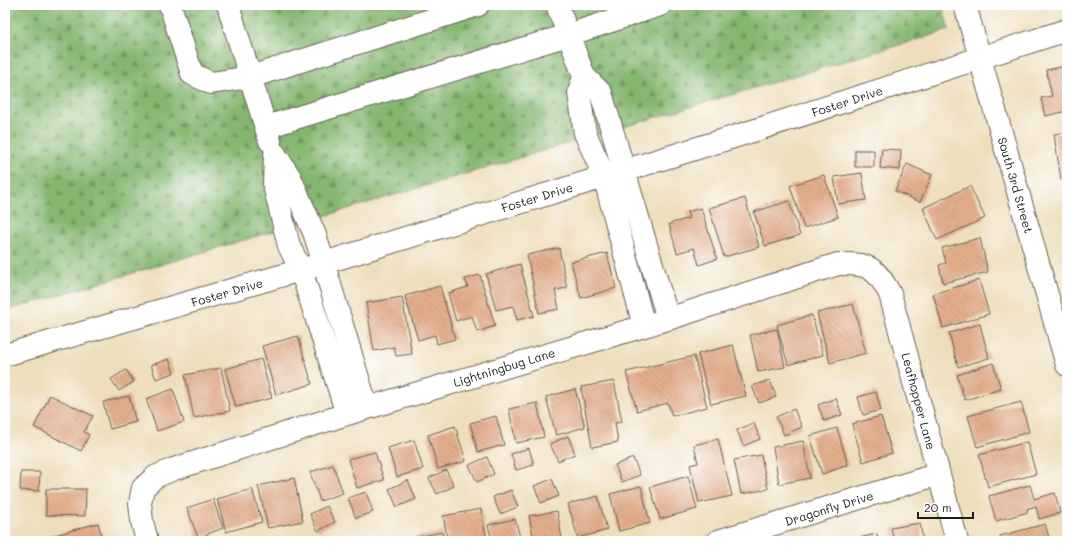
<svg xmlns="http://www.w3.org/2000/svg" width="1072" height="546" viewBox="0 0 1072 546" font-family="Mali,sans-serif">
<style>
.forest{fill:url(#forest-firs);stroke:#516a46}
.building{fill:url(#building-back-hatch)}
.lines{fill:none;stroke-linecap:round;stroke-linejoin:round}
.minor-casing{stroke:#666054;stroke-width:24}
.minor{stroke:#fff;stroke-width:22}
.labels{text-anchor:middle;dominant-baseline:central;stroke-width:3;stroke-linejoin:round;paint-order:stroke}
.street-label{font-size:12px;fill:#1c1c1c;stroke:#fff}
</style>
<defs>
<pattern id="forest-firs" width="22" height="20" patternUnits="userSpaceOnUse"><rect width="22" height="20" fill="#86b771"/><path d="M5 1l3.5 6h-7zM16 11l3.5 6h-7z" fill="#6d945c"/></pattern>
<pattern id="building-back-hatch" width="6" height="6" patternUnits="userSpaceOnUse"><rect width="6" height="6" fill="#e3ae8c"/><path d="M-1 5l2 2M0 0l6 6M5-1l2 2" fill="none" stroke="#c29578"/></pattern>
</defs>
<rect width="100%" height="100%" fill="#fff"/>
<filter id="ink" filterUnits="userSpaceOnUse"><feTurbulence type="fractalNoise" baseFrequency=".025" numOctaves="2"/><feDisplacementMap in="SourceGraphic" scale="8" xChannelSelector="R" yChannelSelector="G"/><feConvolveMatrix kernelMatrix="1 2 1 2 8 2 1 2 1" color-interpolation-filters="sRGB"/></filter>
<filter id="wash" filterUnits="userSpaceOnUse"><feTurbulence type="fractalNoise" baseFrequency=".012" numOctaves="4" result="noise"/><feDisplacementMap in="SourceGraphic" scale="16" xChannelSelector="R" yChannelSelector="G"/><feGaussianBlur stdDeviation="0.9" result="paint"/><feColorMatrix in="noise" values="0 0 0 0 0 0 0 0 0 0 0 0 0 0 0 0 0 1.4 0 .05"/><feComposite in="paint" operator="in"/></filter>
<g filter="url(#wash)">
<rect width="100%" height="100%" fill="#eedebc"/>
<path class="forest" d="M5,5h937l7,25 -944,281z"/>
<g id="blocks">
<path class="building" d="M1067,66v45l-22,5 -4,-18 11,-2 -6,-26z
M1067,132v47l-6,1 -7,-46z
M882,149l19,1 -1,20 -20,-2z
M855,150h19v17h-19z
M907,164l25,11 -12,27 -25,-11z
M862,173l4,27 -28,4 -4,-27z
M824,175l14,42 -34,11 -14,-42z
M970,186l15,32 -48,22 -14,-32z
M745,198l14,49 -35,10 -15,-49z
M789,201l11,34 -35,11 -11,-34z
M701,208l16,51 -18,6 -5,-17 -17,5 -8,-29 20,-6 -2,-6z
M980,238l8,34 -45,11 -4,-18 7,-2 -4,-15z
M559,248l8,40 -12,2 4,19 -20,4 -12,-58z
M607,253l9,35 -35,10 -10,-36z
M520,264l14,52 -17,4 -4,-14 -17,4 -10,-36z
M480,275l15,51 -18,6 -5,-16 -16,5 -8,-28 20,-6 -3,-8z
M979,280l10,34 -46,14 -10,-34z
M440,286l15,53 -18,5 -2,-9 -17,5 -13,-44z
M402,297l10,57 -16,2 -2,-9 -20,4 -8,-48z
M853,304l13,49 -36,10 -13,-50z
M812,315l11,40 -35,10 -11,-40z
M980,324l9,34 -31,9 -9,-34z
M777,329l8,38 -27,5 -8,-37z
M298,336l14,48 -36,11 -14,-49z
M733,345l13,51 -35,8 -13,-50z
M694,356l13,51 -35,9 -4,-13 -31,8 -11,-39z
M169,359l5,14 -18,6 -5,-14z
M261,359l11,39 -36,9 -11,-38z
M993,363l8,26 -36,11 -8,-25z
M221,368l9,43 -36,7 -9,-43z
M126,370l8,12 -15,9 -8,-12z
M770,380l6,17 -17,6 -7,-17z
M614,381l8,41 -7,1 3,19 -26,5 -11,-60z
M173,389l11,33 -27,9 -11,-32z
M575,389l10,38 -29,8 -10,-38z
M876,392l5,18 -18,5 -5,-18z
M50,395l43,21 -9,16 5,3 -8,16 -47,-24z
M129,396l7,26 -26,7 -7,-27z
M836,398l6,17 -18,6 -6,-16z
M1021,402l8,30 -52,15 -9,-31z
M537,403l7,34 -28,6 -7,-34z
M794,409l8,18 -18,8 -8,-18z
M496,416l8,29 -26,7 -8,-29z
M881,416l11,37 -29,9 -11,-38z
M754,423l6,16 -17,7 -6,-16z
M455,426l11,35 -28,8 -10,-34z
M837,428l11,37 -26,9 -12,-38z
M568,436l7,18 -17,7 -8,-17z
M718,439l14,57 -33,7 -9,-38 8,-2 -4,-18z
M414,440l9,29 -26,8 -9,-29z
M803,441l7,37 -31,6 -6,-37z
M1027,442l9,32 -48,13 -9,-32z
M529,448l5,17 -18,5 -5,-16z
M375,452l9,28 -27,8 -9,-29z
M761,455l7,34 -27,5 -7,-34z
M487,457l7,17 -17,8 -8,-17z
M633,458l7,17 -18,7 -7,-17z
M333,465l10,28 -23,8 -10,-29z
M446,470l8,16 -17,8 -8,-16z
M21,472h19l-1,19 -19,-1z
M688,476l9,33 -37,10 -10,-32z
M294,478l9,43 -35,7 -10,-42z
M552,479l7,17 -18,7 -7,-17z
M408,480l8,19 -19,8 -8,-18z
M1030,485l4,14 21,-6 5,20 -21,6 -3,-13 -9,3 1,3 -32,9 -7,-25z
M641,486l9,37 -31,8 -9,-37z
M46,489h40l-1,27 -39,-1z
M252,489l10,33 -36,10 -9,-33z
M511,490l7,17 -18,7 -7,-17z
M366,492l7,20 -17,6 -8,-20z
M598,496l9,34 -29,8 -10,-34z
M213,499l10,29 -25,10 -11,-30z
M327,506l8,16 -17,9 -8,-17z
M481,509l6,32h-39l-5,-25z
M557,511l5,27 -13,3h-15l-5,-25z
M515,519l6,22h-29l-4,-16z
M98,523l5,18h-54l-1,-4z
M920,523l3,18h-29l-3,-13z
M1045,524l5,17h-49l-1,-5z
M442,532l2,9h-37v-2z
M877,534l1,7h-29v-1z"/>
</g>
</g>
<g filter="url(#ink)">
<use href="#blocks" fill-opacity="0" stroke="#666054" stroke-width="1"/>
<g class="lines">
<g class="minor-casing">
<path id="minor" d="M170,5l22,69 19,9 39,-6 228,-72
M228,5l42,136
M557,5l27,71 17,17 67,226
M965,5l102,360
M584,76l-5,17 6,40 19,43 40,150
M266,127l302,-92 92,-30
M5,355l296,-85 439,-135 327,-105
M347,414l-46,-144 -12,-24 -15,-61 1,-31 15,23 25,58 52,173
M147,541l-5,-20 -2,-18 3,-15 12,-11 19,-8 173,-55 321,-95 170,-55c30,-1 38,3 52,30l67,247
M718,541l221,-67"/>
</g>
<use href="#minor" class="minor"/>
</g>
</g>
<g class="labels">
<g class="street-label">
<text transform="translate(847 101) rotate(-18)">Foster Drive</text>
<text transform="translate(1016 185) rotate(74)">South 3rd Street</text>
<text transform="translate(537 197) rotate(-17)">Foster Drive</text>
<text transform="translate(227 292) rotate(-16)">Foster Drive</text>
<text transform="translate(504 367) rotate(-17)">Lightningbug Lane</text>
<text transform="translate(919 401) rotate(75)">Leafhopper Lane</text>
<text transform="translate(829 508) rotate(-17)">Dragonfly Drive</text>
</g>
</g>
<rect width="1072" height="546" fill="none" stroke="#fff" stroke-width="20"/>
<path d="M918 512v6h55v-6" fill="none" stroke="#1c1c1c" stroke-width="2"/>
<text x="924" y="512" font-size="12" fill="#1c1c1c" stroke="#ffffff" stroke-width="3" paint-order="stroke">20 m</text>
</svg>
